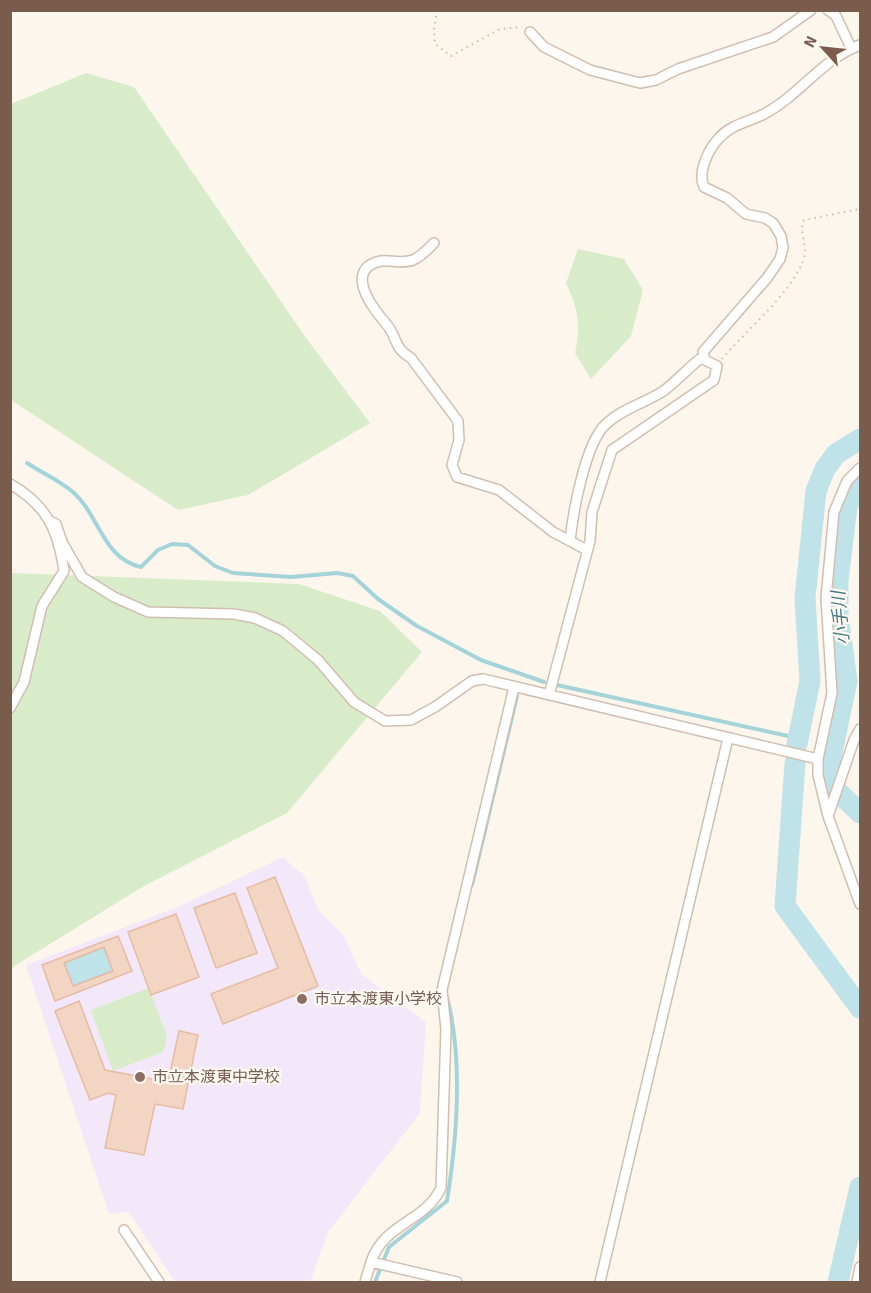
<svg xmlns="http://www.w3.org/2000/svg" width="871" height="1293" viewBox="0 0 871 1293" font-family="'Source Sans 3','Noto Sans JP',sans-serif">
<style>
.education{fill:#f3e8fa}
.green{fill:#d8ecc9}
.water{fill:#bfe3e8;stroke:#a5d3da;stroke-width:1.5}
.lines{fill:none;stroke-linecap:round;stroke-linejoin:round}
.stream{stroke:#a5d3da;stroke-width:4}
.river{stroke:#bfe3e8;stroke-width:21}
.building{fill:#f3d5c3;stroke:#e6bba3;stroke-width:1.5;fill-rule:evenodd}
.minor-casing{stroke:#d1beb0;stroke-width:12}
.path{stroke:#d9b8a5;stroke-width:2;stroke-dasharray:1.5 4.5;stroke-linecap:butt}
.minor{stroke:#fff;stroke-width:9}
.education-dot{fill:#8d6e63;stroke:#fffaf3;stroke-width:2}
.labels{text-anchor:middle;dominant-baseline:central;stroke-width:4.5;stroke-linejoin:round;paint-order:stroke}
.education-label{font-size:16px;fill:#785e54;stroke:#fffaf3;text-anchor:start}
.water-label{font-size:18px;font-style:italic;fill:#437c86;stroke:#fffaf3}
</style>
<rect width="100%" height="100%" fill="#fdf6ec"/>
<path class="education" d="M283,857l22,20 13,33 24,23 20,42 64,47 -6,91 -92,119 -18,50h-135l-46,-70 -20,2 -83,-249 152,-58z"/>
<path class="green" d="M86,73l48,14 172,251 64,85 -122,72 -70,15 -167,-110v-296z
M578,249l46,10 19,31 -12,46 -40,43 -16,-26c6,-27 3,-45 -9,-70z
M11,573l288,11 81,27 42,41 -135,161 -143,73 -133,82z
M149,988l18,49 -4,15 -50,19 -22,-61z"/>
<path class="water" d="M104,947l9,24 -40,15 -9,-23z"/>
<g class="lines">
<path class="stream" d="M27,463c15,10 34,18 47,30 25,22 29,66 67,74l17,-17 14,-6 16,1 27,21 18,7 58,4 46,-4 16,3 25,23 39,27 64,34 63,22
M557,685l240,53
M472,885l45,-189
M375,1282l14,-35 58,-46c10,-63 16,-142 0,-204"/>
<path class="river" d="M860,483l-13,23 -9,75v34l9,66 -19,91 4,14 28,27
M797,744l13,-63 -5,-83 11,-107 9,-22 11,-15 24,-15
M795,763l-10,143 75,102
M838,1282l22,-95"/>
</g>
<path class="building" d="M275,877l43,109 -95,38 -12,-30 67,-26 -31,-80z
M235,893l22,60 -41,15 -22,-60z
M176,914l23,63 -48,18 -23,-63z
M118,936l14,35 -77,30 -13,-36zM104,947l9,24 -40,15 -9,-23z
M79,1001l26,69 63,12 11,-51 19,4 -15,74 -28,-5 -11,51 -39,-7 11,-53 -8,-2 -18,7 -35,-89z"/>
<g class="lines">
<g class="minor-casing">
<path id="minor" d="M828,10l8,6 15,32
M530,32l14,15 46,23 50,13 16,-3 22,-11 95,-32 38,-27
M434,243c-7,7 -12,13 -21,17 -11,4 -22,0 -32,1 -31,6 -17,34 -5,50 4,6 10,12 14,18 8,14 5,19 21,29l47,63 1,19 -7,25 5,12 42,13 54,42 34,18
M860,468l-13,13 -13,31 -8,86 6,95 -14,66v16l10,41 32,88
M10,484c37,21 48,46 54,87l-22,35 -18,76 -14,26
M50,521l6,3 6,18 20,35 32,20 34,15 86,2 21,4 28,13 35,29 36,42 31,19 26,-1 24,-13 37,-26 11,-2 335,80
M570,541c3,-28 15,-98 36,-117 16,-15 38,-21 56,-32 11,-7 34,-32 41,-35
M549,695l41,-154 2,-29 20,-62 102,-70 3,-14 -12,-6 -2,-8 64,-74 13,-19 3,-11 -2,-12 -8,-13 -8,-5 -19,-4 -19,-16 -23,-11c-7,-15 5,-39 16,-50 12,-13 29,-15 44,-23 36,-19 58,-55 96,-69
M828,816l26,-76 6,-11
M124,1230l35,52
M371,1262c13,-39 54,-40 70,-74l5,-159 -4,-39 72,-303
M365,1282l6,-20 86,20
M600,1282l128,-544
M857,1282l3,-15"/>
</g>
<path class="path" d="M437,10l-3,20 1,14 16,12 49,-27 22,-2
M722,359c25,-30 67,-63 81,-98 6,-14 -5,-30 1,-41l56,-11"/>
<use href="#minor" class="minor"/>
</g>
<g class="education-dot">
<circle cx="302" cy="999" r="6"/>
<circle cx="140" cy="1077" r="6"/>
</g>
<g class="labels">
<g class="education-label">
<text x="314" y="999">市立本渡東小学校</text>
<text x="152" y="1077">市立本渡東中学校</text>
</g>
<g class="water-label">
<text transform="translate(841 618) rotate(-95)">小手川</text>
</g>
</g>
<rect width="871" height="1293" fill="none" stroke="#7a5c4d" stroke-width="24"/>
<g transform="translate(823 48) rotate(297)" stroke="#fffaf3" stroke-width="4.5" paint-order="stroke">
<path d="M0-4.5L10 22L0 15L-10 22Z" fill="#7a5c4d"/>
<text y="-9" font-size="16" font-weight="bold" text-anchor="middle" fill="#7a5c4d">N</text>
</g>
</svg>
